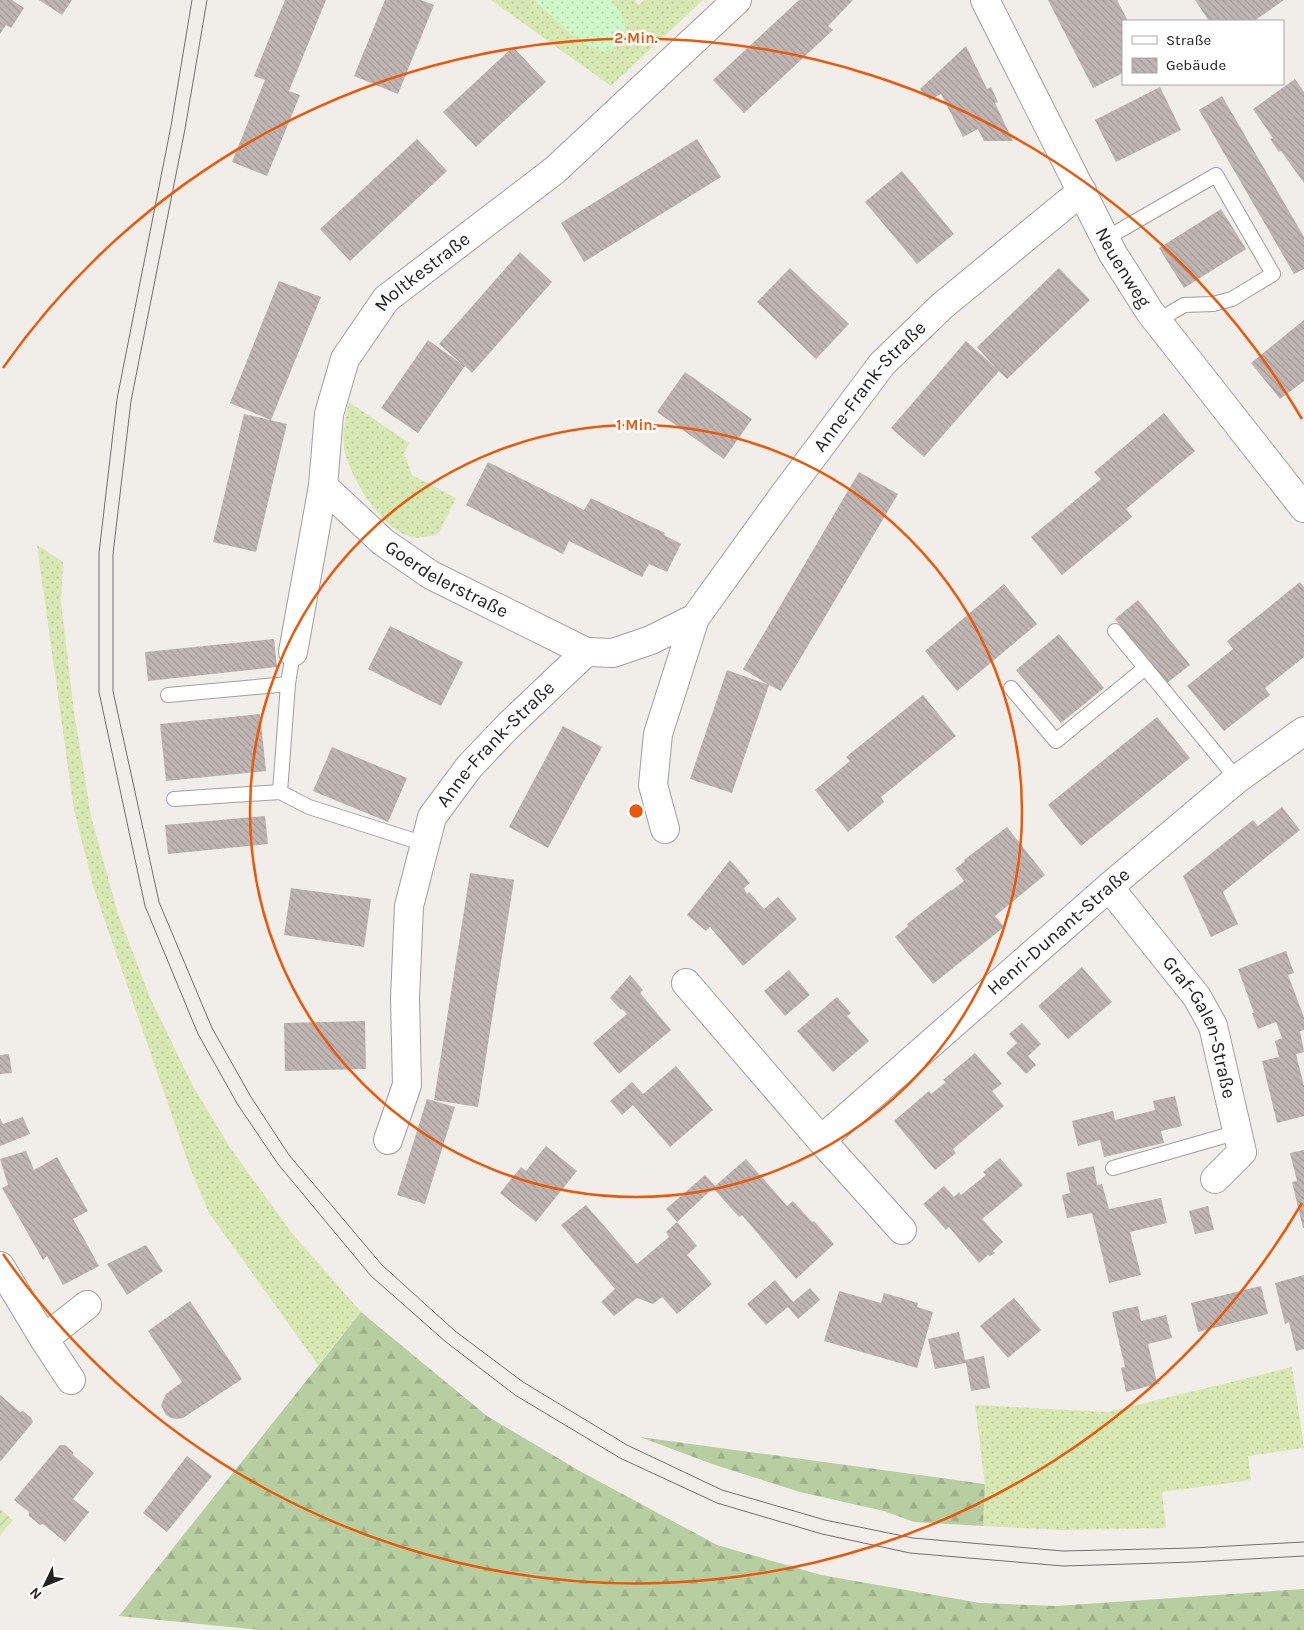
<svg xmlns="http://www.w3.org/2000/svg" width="1304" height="1630" viewBox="0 0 1304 1630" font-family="Karla,sans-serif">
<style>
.grass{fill:url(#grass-dots)}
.forest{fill:url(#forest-firs)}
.park{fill:url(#park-dots)}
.garden{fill:url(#garden-furrows)}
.building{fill:url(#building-back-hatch)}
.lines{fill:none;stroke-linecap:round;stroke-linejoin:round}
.lane-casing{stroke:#9f9f9f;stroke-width:16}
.street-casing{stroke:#9f9f9f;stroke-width:30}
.lane{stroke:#fff;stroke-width:14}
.street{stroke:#fff;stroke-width:28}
.tram{stroke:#707070;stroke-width:1}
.ring{fill:none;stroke:#e8590c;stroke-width:2.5}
.labels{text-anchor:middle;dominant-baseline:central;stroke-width:5;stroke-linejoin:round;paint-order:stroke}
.street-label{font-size:19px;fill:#222;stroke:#fff}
.centre{fill:#e8590c;stroke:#fff;stroke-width:2.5}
.ring-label{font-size:15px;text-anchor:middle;font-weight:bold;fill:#e8590c;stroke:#fff;stroke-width:5;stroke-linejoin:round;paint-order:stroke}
</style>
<defs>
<pattern id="grass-dots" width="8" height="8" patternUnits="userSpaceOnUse" patternTransform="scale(1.25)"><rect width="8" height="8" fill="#d8e8b2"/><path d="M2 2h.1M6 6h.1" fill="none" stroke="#b9c799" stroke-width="1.8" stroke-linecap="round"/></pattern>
<pattern id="forest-firs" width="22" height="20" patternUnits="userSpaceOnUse" patternTransform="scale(1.25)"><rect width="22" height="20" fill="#b7cea0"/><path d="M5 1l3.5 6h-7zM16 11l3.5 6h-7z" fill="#9db18a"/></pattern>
<pattern id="park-dots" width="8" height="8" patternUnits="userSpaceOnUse" patternTransform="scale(1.25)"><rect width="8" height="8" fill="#cff8c9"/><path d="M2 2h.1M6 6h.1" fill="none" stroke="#b1d4ac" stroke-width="1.8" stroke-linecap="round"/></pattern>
<pattern id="garden-furrows" width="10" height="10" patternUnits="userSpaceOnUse" patternTransform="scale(1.25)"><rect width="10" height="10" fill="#d8e8b2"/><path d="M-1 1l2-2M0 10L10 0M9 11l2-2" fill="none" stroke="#b9c799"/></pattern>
<pattern id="building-back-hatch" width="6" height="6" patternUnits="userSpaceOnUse" patternTransform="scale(1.25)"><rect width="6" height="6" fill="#bfb5b2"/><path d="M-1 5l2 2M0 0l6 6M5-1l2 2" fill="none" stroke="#a49b99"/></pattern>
</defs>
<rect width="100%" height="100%" fill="#f1ede9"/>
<path class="grass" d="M491,0h43l39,34 16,12 25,-42 -4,-4h24l5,5 5,-5h59l-92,86z
M349,402l60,41 -5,10 8,22 44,23 -18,36c-10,2 -20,6 -30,2 -28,-10 -59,-60 -64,-88 -2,-15 2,-31 5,-46z
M37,545l26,17 -2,40 13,110 17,104 27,98 33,86 43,88 37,61 60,83 70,80 -43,53 -109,-152 -19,-45 -96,-279 -20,-79z
M1292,1367l12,81 -56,8 3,24 -89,12 4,36 -105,2 -78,-4 2,-42 -10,-79 133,7z"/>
<path class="forest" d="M361,1312l126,104 91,54 139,75 104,30 159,28 76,3 248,-17v41h-1044l-141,-14z
M640,1437l345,47 -2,42 -69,-4 -30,-11 -84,-19 -85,-27z"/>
<path class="park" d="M534,0h76c7,7 15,17 15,27 0,11 -11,24 -22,24 -4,0 -8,-3 -11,-4 -18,-7 -43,-34 -58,-47z"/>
<path class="garden" d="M0,1509l13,11 -13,16z"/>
<path class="building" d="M0,0h12l12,8 -13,20 -5,-3 -6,9z
M39,0h33l-10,15z
M285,0h41l-37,91 11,4 -33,81 -35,-14 33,-82 -11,-4z
M385,0h36l13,5 -36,89 -44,-18z
M799,0h54l-25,26 5,4 -89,83 -31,-33z
M1048,0h69l11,21h-5v52l-30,15z
M1195,0h89l-30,21h-45z
M966,46l21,43 4,-2 7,15 -3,1 18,38h-29l-6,-12 -15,8 -22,-43 -11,6 -10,-11z
M513,47l33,35 -70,65 -33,-35z
M1295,79l9,13v91l-23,-32 -2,1 -9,-13 3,-1 -20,-29z
M1160,87l21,43 -65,32 -21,-42z
M1222,96l82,141v32l-10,5 -95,-164z
M417,139l30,32 -97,90 -30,-32z
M697,139l24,38 -137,85 -23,-39z
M902,171l52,63 -37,30 -52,-62z
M1221,209l25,40 -62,39 -25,-40z
M520,252l32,30 -80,91 -7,-7 -47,67 -37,-25 47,-68 35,25 -24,-21z
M790,268l59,56 -33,35 -59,-57z
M1059,268l31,32 -83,79 -8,-8 -75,86 -33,-29 75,-87 30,27 -19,-21z
M279,281l42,16 -50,123 -41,-17z
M1304,320v61l-24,18 -29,-36z
M685,372l67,47 -28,40 -67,-47z
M1164,413l31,38 -69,58 6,8 -70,58 -31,-38 70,-58 -7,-7z
M244,414l43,10 -31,128 -43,-10z
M488,462l96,48 7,-12 74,35 -1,2 17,9 -14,28 -18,-8 -7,13 -73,-36 -6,13 -97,-49z
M859,472l39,22 -117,197 -12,-6 -37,108 -42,-14 37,-109 42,15 -26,-16z
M1300,582l4,5v70l-39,31 5,7 -46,36 -37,-45 46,-37 -6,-8z
M1004,584l33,40 -80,67 -32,-40z
M1138,600l52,65 -23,18 -52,-64z
M390,626l73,36 -22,44 -73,-37z
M1059,634l45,54 -43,35 -45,-53z
M274,639l3,28 -129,14 -3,-29z
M923,695l33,41 -75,61 3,5 -36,30 -33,-42 35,-29 -4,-4z
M260,714l6,57 -100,10 -6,-57z
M1157,717l33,41 -109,88 -33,-41z
M563,726l39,21 -54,101 -39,-21z
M332,747l75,31 -19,44 -75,-31z
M1282,807l18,23 -77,62 15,32 -27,13 -28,-61 70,-56 5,6z
M265,816l3,28 -100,10 -3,-29z
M1007,827l38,48 -50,41 9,11 -71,57 -38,-47 13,-11 -1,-2 44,-34v1l13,-10 -9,-12 10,-8 -1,-1z
M730,860l20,23 -6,5 3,6 2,-2 15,17 14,-12 19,22 -54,47 -33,-39 -4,4 -19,-16z
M470,873l44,7 -36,227 -44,-7z
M291,888l80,11 -7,48 -80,-12z
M1286,951l8,22 -6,2 16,42v13l-4,1 4,21 -8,2 8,32v30l-27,7 -15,-62 17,-4 -4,-16 7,-3 -6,-16 -18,7 -6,-16h2l-16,-44z
M1082,967l30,35 -44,37 -30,-33z
M789,970l21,25 -25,21 -21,-25z
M630,975l13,15 -3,3 31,37 -52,44 -26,-31 34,-29 -5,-5 -1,1 -11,-12z
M837,997l14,16 -4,3 22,25 -36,31 -36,-41z
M365,1021l1,48 -81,2 -1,-48z
M1022,1023l19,21 -13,12 8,9 -10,9 -20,-21 11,-10 -8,-9z
M975,1053l27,31 -10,7 12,15 -51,43 3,4 -21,17 -41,-49 35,-30 2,3 15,-12 -3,-2z
M9,1054l3,19 -12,1v-19z
M676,1066l37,44 -43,37 -37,-42 -11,10 -12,-14 22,-19 11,12z
M1175,1096l7,30 -21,5 3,12 -60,14 -4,-17 -22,6 -6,-25 41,-10 2,9 40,-10 -2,-9z
M427,1099l28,8 -30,97 -28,-9z
M23,1117l7,17 -30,12v-28l3,6z
M546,1146l31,25 -41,51 -36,-29 21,-26 5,4z
M1304,1150v78h-1l-11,-46 5,-1 -7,-28z
M26,1151l8,19 23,-13 31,54 -15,8 26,47 -36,19 -16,-29 -4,4 -41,-72 6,-3 -8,-26z
M1000,1158l23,27 -41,34 21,23 -10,9 2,2 -5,3 -2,-1 -9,8 -30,-36 -3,3 -23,-26 21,-18 10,11 5,-5 2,3 25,-20 -3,-3z
M746,1159l41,47 6,-5 19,21 2,-1 20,23 -38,35 -54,-64 -3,2 -26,-29 -36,34 -11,-13 39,-34 10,11z
M1094,1166l3,19 5,-1 7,25 52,-11 6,25 -37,9 11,43 -32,8 -17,-70 -25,5 -5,-23 8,-2 -4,-20z
M586,1205l51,59 32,-27 -3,-5 11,-10 20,24 -10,9 25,29 -35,30 -15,-17 -9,7 -16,-6 -23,18 -13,-14 14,-13 -54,-64z
M1208,1206l6,24 -19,4 -6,-23z
M146,1245l17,26 -36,24 -20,-31z
M1304,1275v74l-8,2 -7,-29 -4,2 -10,-41z
M775,1280l18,22 17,-14 10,12 -22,19 -10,-12 -22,18 -19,-21z
M1261,1286l7,28 -70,18 -7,-29z
M839,1291l42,12 3,-10 34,10 -1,4 16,5 -16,56 -93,-27z
M1014,1298l27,32 -33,28 -28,-32z
M190,1301l52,78 -59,39 -6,1 -6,-1 -5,-3 -5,-10 5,-11 16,-12 -34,-51z
M1138,1306l3,15 25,-6 6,23 -24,6 9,39h4l-35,9 -5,-24 4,-1 -13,-55z
M959,1332l6,28 19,-4 6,32 -19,3 -5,-28 -31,6 -7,-30z
M0,1395l20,17 3,-1 8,7 2,4 -33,40z
M60,1445h5l8,7v3l21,18 -21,26 16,13 -24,30 -22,-18 -3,1 -11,-9v-4l-15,-12z
M187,1456l25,20 -45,56 -24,-19z"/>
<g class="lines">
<g class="lane-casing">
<path id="lane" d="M1105,239l111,-64 57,99 -41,25 -19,5 -29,1 -27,16
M1115,631l122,148
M293,652l-5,32 -8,108 29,15 116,37
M1011,688l45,53 89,-73
M168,695l120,-11
M174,799l106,-7
M1113,1168l125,-36"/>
</g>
<g class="street-casing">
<g id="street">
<path id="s1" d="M985,0l128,254 37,58 154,196"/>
<path id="s2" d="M323,486l60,56 48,33 155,77 27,1 38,-13 44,-22 88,-122 99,-132 60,-58 140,-115"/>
<path id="s3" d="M293,652l30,-166 6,-72 16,-55 41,-60 169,-129 182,-170"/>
<path d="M665,829l-12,-44 5,-51 37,-116"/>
<path id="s4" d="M1109,887l88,110 16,29 29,126 -27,27"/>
<path d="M686,983l135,157 81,90"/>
<path id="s5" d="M388,1140l19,-55 -2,-87 4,-92 23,-89 37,-50 40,-42 77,-73"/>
<path id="s6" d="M821,1140l288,-253 128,-108 67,-48"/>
<path d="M0,1266l44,73 27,41"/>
<path d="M44,1339l43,-34"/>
</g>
</g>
<use href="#lane" class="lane"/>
<use href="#street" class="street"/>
<path class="tram" d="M192,0l-21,126 -54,273 -18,154v139l46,214 53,128 40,71 40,59 93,112 75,66 69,53 105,63 97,45 105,31 88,19 153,13 131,-4 110,-6
M207,0l-22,129 -54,272 -18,153v137l46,211 53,126 39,69 38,58 93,110 73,66 68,51 104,63 95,45 103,30 88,18 150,13 130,-3 111,-6"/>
</g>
<g class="ring">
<circle cx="636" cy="811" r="386"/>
<path d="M1302 1203A773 773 0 0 1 3 1254M3 368A773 773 0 0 1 1302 419"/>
</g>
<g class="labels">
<g class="street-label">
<text stroke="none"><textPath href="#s1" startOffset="301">Neuenweg</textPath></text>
<text stroke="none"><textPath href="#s3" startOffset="416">Moltkestraße</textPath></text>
<text stroke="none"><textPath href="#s2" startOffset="720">Anne-Frank-Straße</textPath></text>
<text stroke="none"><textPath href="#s2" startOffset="156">Goerdelerstraße</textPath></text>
<text stroke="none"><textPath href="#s5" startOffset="426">Anne-Frank-Straße</textPath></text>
<text stroke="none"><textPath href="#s6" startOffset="316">Henri-Dunant-Straße</textPath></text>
<text stroke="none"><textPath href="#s4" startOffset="170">Graf-Galen-Straße</textPath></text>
</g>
</g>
<circle cx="636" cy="811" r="8" class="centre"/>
<g class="ring-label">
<text x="636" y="43">2 Min.</text>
<text x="636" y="430">1 Min.</text>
</g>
<rect x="1122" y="20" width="162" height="65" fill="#ffffff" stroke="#a7a7a7"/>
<rect x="1132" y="36" width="25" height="8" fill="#ffffff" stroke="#a7a7a7"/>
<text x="1166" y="45" font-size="15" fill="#222222">Straße</text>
<rect x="1132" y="58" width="25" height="15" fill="url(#building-back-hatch)" stroke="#a7a7a7"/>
<text x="1166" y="70" font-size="15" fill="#222222">Gebäude</text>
<g transform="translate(45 1585) rotate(227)" stroke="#ffffff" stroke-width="4" paint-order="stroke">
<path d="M0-4L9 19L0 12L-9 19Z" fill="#222222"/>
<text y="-8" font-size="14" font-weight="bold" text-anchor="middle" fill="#222222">N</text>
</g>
</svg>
